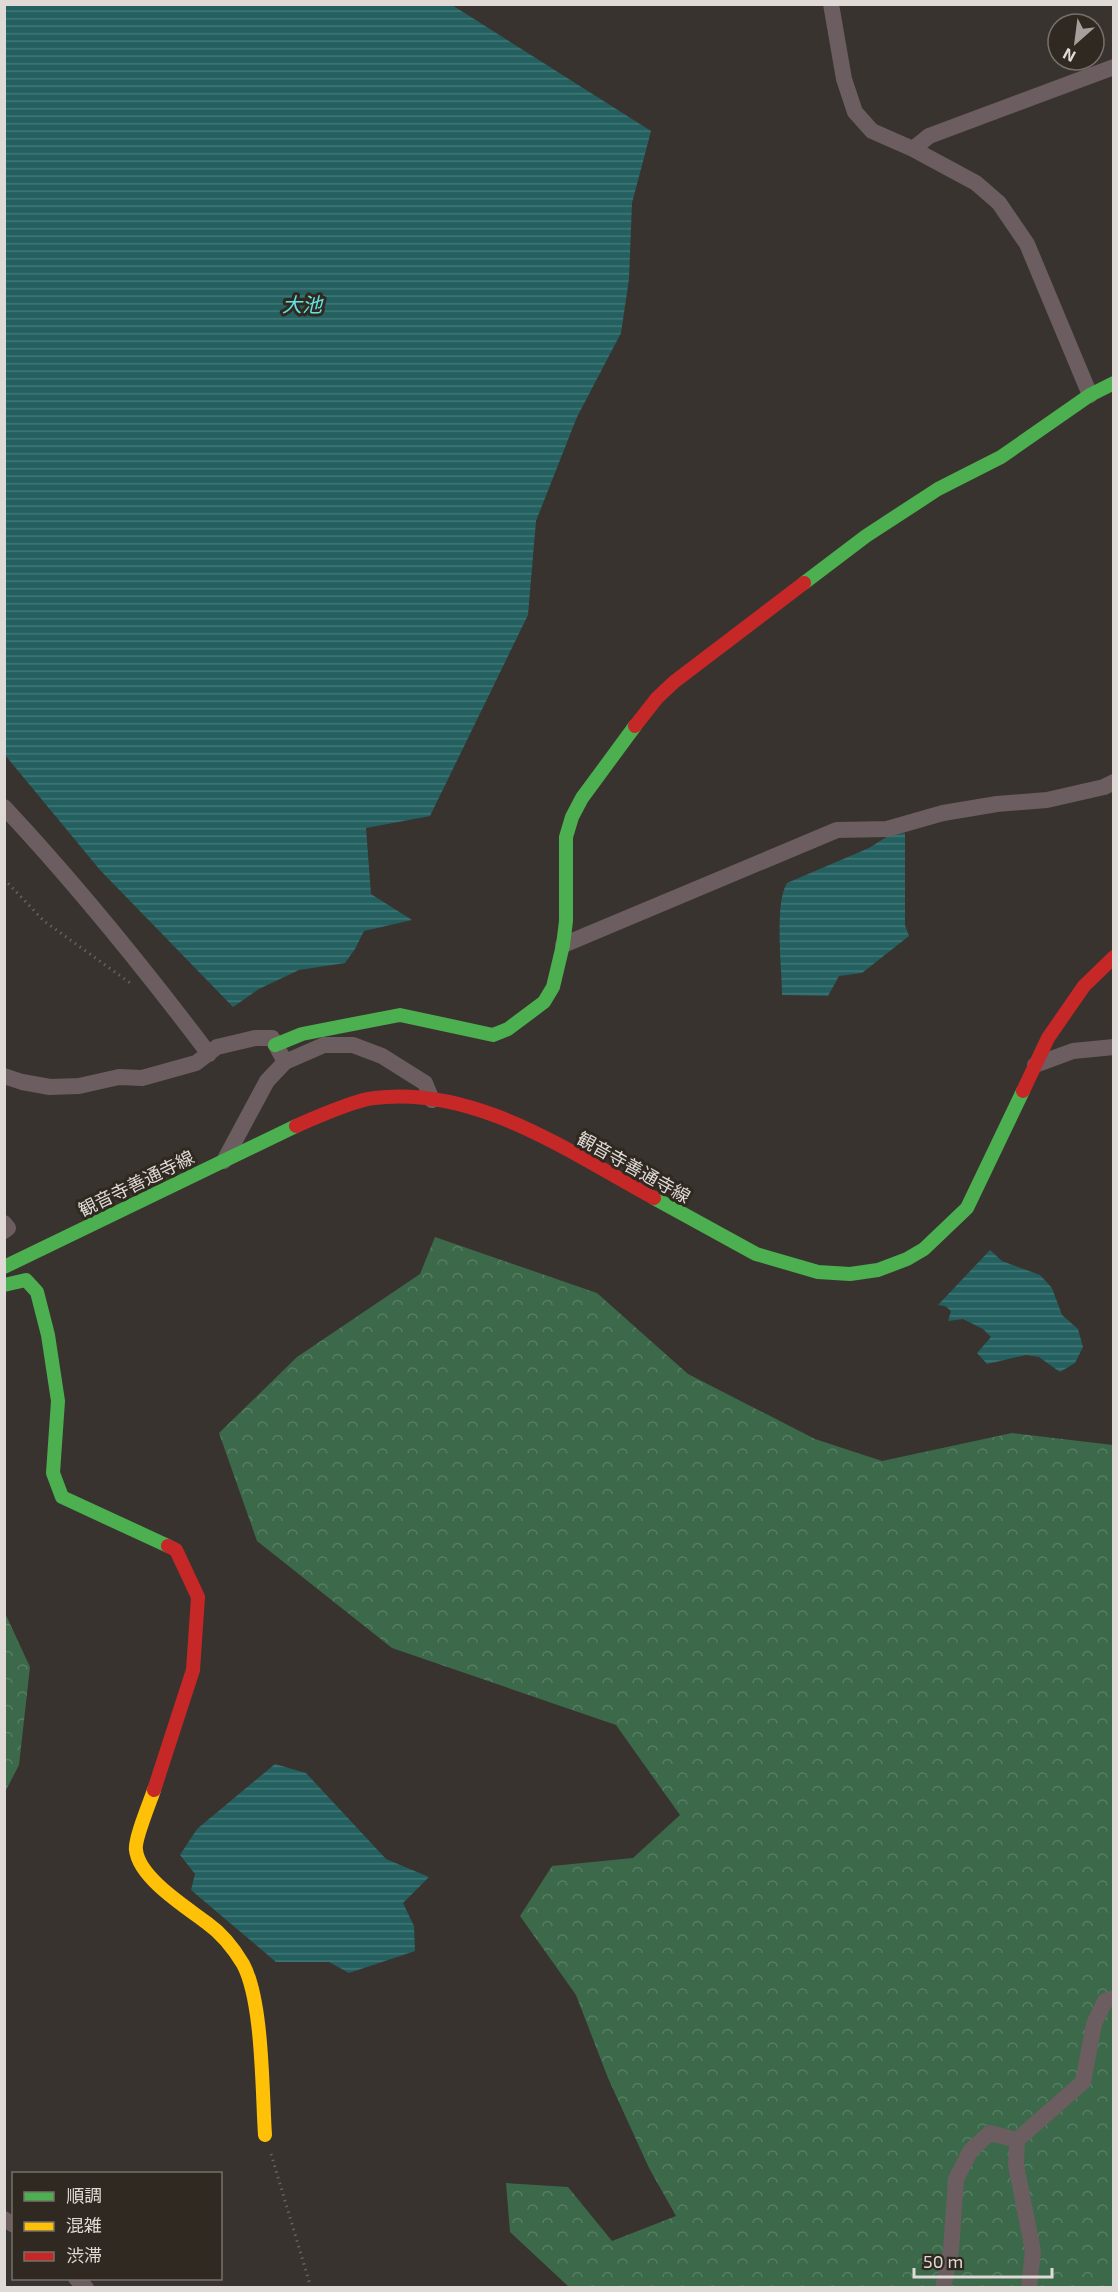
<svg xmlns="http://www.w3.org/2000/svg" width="1118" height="2292" viewBox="0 0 1118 2292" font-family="'Exo 2','Noto Sans JP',sans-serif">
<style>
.forest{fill:url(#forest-crowns)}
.water{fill:url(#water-rules)}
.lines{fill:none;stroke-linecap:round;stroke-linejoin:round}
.path{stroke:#6b6061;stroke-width:3;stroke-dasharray:1.5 4.5;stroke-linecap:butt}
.street{stroke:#6c5d60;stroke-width:16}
.fast{stroke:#4caf50;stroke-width:14}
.slow{stroke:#ffc107;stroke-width:14}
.jam{stroke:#c62828;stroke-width:14}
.labels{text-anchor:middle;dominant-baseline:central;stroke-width:6;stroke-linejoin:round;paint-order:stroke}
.street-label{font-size:18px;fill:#dfdad5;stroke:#302921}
.water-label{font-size:20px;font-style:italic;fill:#61e1e1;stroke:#302921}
</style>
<defs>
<pattern id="forest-crowns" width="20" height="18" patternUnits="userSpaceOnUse" patternTransform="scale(1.5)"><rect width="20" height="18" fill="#3b694a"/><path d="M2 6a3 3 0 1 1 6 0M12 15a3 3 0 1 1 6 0" fill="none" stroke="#577e63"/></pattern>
<pattern id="water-rules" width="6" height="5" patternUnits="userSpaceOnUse" patternTransform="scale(1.5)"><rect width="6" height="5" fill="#246060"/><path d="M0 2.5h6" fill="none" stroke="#437676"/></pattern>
</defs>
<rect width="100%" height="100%" fill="#38332e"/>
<path class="forest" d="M435,1237l162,56 91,81 127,65 67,22 130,-28 101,12v842h-544l-59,-55 -4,-49 62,4 44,54 64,-25 -27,-48 -41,-90 -32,-83 -56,-79 32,-50 81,-8 47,-43 -64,-90 -224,-77 -135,-107 -38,-108 78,-76 123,-83z
M4,1611l26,56 -11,98 -14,27z"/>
<path class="water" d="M4,5h448l199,126 -19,72 -3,76 -8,54 -44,84 -41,104 -8,94 -98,201 -64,12 5,66 41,26 -48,11 -9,18 -10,14 -46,7 -40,19 -26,18 -133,-137 -95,-115z
M905,833v92l4,11 -47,37 -23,3 -11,20 -46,-1c0,-27 -8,-91 5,-112l82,-35 19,-12z
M990,1250l12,11 38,14 12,13 10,27 16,14 5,18 -8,16 -15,9 -21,-15 -13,-2 -39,9 -10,-11 14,-16 -8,-8 -20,-10 -15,2 3,-10 -6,-5 -7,-1z
M275,1764l31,9 80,86 43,18 -26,26 11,23 1,25 -66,22 -20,-11h-53l-85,-72 4,-16 -15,-19 17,-26z"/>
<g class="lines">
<path class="path" d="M4,879l40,42 89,64
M271,2154l40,134"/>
<path class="street" d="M831,4l13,75 11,33 17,19 41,18 63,34 23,20 28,41 63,151
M913,149l16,-13 185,-69
M4,807c74,79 140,161 205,247
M563,945l274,-115 50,-1 56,-16 54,-9 50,-4 57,-13 10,-5
M1035,1065l38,-14 41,-4
M4,1076l18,6 28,5 29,-1 40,-9 23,1 54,-15 21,-16 38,-9h17l13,24
M224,1161l43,-80 18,-19 39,-17h29l29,11 43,27 7,17
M4,1223l4,5 -4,3
M4,2219l10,6
M76,2278l10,10
M943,2288l8,-38 5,-71 15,-29 19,-17 27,7
M1029,2288l4,-37 -17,-86 1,-25 66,-58 11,-58 11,-23 9,-3"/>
<path class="fast" d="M804,583l62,-47 72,-47 63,-32 89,-62 24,-12
M275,1045l27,-11 98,-19 93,20 15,-6 36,-27 9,-15 10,-42 3,-24v-84l6,-20 10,-19 53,-72
M654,1198l102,56 62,18 32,2 28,-4 29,-11 17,-10 43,-41 56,-117
M4,1267l292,-141
M4,1285l22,-5 11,12 11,43 10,66 -5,72 9,24 106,49"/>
<path class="slow" d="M154,1790c-4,12 -20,50 -18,60 3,28 50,57 71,73 14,10 27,26 36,41 20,37 19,127 22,171"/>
<path class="jam" d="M635,726l22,-28 17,-16 130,-99
M1023,1091l25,-53 36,-52 30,-29
M296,1126c18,-8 59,-26 78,-28 102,-13 195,54 280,100
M154,1790l39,-120 5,-73 -22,-47 -8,-4"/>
</g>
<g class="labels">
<g class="street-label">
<text transform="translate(634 1167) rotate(29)">観音寺善通寺線</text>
<text transform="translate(136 1183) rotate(-26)">観音寺善通寺線</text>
</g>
<g class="water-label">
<text x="302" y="304">大池</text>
</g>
</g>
<rect width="1118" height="2292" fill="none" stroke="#dfdad5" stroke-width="12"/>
<rect x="12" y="2172" width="210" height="108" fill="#302921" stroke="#767069" stroke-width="1.5"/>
<rect x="24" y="2192" width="30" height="9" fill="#4caf50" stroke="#767069" stroke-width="1.5"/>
<text x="66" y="2202" font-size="18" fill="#dfdad5">順調</text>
<rect x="24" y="2222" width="30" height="9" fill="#ffc107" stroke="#767069" stroke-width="1.5"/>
<text x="66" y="2232" font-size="18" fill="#dfdad5">混雑</text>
<rect x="24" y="2252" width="30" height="9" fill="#c62828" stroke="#767069" stroke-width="1.5"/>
<text x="66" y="2262" font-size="18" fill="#dfdad5">渋滞</text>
<g transform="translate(1076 42) rotate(208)"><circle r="28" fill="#302921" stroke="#767069" stroke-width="1.5"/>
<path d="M0-4.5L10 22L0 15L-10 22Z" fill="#a5a09b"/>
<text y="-9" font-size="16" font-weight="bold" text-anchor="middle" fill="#dfdad5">N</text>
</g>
<path d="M914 2268v9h138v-9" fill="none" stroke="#dfdad5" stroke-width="3"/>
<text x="923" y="2268" font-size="18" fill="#dfdad5" stroke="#302921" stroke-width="4.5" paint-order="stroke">50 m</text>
</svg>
